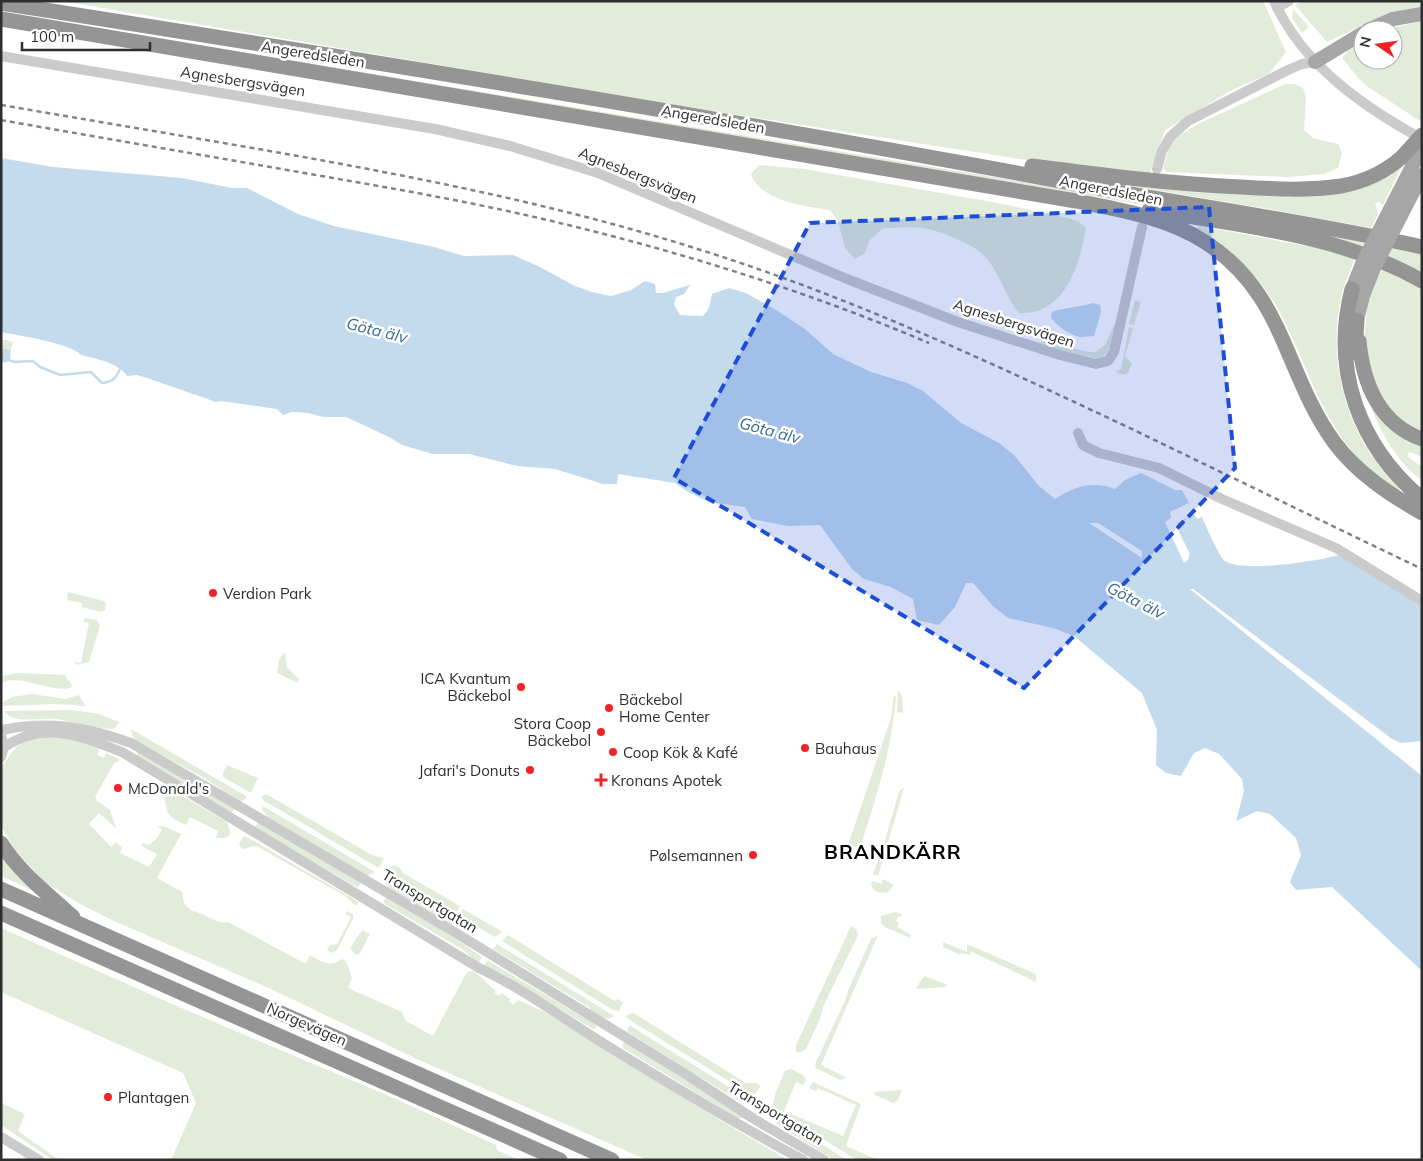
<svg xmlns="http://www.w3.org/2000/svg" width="1423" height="1161" viewBox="0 0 1423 1161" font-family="Mulish,sans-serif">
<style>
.green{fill:#e3ecda}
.water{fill:#c4dbee;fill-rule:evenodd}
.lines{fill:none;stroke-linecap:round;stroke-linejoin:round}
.stream{stroke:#c4dbee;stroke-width:2.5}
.minor{stroke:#cbcbcb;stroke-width:10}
.major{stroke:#a6a6a6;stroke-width:14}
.highway{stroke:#959595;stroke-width:15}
.rail{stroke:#838383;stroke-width:2.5;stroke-dasharray:5 4;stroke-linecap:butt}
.major-bridge{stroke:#a6a6a6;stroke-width:14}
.highway-bridge{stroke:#959595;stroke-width:15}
.marked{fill:#1d4ed8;fill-opacity:0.2;stroke:#1d4ed8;stroke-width:4;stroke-dasharray:10 6;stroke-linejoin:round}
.poi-dot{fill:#f22226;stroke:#fff;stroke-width:2}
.labels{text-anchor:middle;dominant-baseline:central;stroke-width:5;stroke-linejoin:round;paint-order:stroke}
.street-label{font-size:15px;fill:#2e2e2e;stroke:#fff}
.poi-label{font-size:15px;fill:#2e2e2e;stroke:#fff;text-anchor:start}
.water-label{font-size:16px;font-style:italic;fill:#366b95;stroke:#fff}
.district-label{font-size:20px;font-weight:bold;letter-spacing:1px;fill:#000;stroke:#fff}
</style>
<rect width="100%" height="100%" fill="#fff"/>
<path class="green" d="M61,1h1202l23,51 -17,22 -37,16 -67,40 -17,49 -454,-71z
M1302,1h120v7l-45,11 -50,23 -32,-37z
M1293,9l16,18 -7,6 -10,-15z
M1,12l1299,216 122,25v21l-225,-60 -578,-97z
M1422,21v97l-2,3 -52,-34 -8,-7 -18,-22 6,-7 15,-11v20h30v-30h-9z
M1285,84h9l9,4 3,9 -2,33 9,8 25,6 4,9 -4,15 -14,6 -37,3 -120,-5 -4,-3 6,-21 6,-10 23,-14z
M759,165l45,4 188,33 68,14 18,5 8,7c-6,36 -21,88 -67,85 -14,-16 -20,-44 -37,-59 -11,-11 -44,-24 -60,-26 -13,-1 -27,0 -39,0l-13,12 -6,14 -9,5 -10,-11 -7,-27 -8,-11c-25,-4 -70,-9 -79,-36z
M1402,166l-19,39 -5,-3 -3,2 3,10 -7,14 -102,-19 -210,-35 240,19z
M1199,226l119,22 37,10c-5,13 -11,26 -14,40 -11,52 -1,107 27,152 9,14 28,29 33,42 -6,-2 -14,-10 -21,-15 -59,-43 -70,-113 -105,-173 -20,-33 -47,-56 -79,-76z
M1383,267l39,20v144l-21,-11 -12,-12 -13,-19 -12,-46 3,-35 6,-21z
M1135,300l6,2 -7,23 -5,-1z
M1114,325h2c-3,12 -4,29 -17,34l-52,-12 -7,-5c18,-3 36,11 55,10l10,-7z
M1129,327l4,1 -8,28 7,8 -4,9 -3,2 -8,-2 -1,-2 5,-2z
M1,340h6l6,2 -2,8 -10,-2z
M1370,404l52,41v12l-12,-5 -3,4 15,11v13c-23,-15 -43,-50 -52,-76z
M68,592l36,9 2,3 -1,6 -4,2 -19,-5v-4l-15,-3z
M85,618l12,2 3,6 -11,36 -13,3 -1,-3 6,1 8,-40 -6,-1z
M285,652l2,15 12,12 -1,4 -21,-10 2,-14z
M18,673l47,2 8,12c-23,8 -48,-14 -72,-4v-7z
M898,690l4,6 1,17 -6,-1z
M32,694l33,5 14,-4 6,11 -30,-2 -52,2 1,-4 8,-5z
M894,696l2,1c-4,52 -20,101 -36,151l-12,-3 43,-127z
M72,710l27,4 20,8 -4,6c-6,4 -47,-7 -58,-9 -16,-2 -43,6 -53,-8z
M131,729l115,67 1,2 -7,4 -34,-23 -70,-38 -4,-6z
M58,736l38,11 3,3 -2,5 7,3 2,-5 13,6v2l-5,2 -19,34 2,4 13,9 6,18 -17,-15 -10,11 22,23 5,-5 6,5 -2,6 29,14 8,-13 -12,-6 -3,-3 1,-2 5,2c6,-3 12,-10 14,-16l-5,-2 6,-1 18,8 -24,44 25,14 2,12 8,7c12,1 23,14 36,11l78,42 4,-9c12,7 20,13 32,4l4,2 6,17 -4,10 54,24 4,9 27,15 34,-64 6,-1c9,6 14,13 22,19v3l4,3 3,-3 8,6 -1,2 4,4 5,-5 31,14 171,106 68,40h-141l-228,-100 -148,-71 -157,-68 -36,-18 -37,-23v-2l-26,-28 -14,-24v-59l16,-21 13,-7z
M138,753l94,54 2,2 -2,4 -97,-55z
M227,765l31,13 -7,15 -28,-16v-4z
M164,785l63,37 3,9 -1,5 -5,2h-8l2,-7 -28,-14 -4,8c-26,-11 -17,-16 -24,-39z
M904,788l-26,88 -5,-2 11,-30 15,-53z
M266,794l106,61 12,3 -4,8 -3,1 -114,-67 -1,-4z
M263,806l112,66 -8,4 -99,-58 -6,-9z
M258,823l103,60 -3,5 -3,-2 -97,-56 -3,-3z
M244,836l12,6 94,55 8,5v3h-3l-10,-9 -87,-49 -4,-1 -11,3 -2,-1 -2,-5z
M1,852l43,44 -43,-20z
M394,865l5,2 4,6 57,33 -4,7 -68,-39 1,-6z
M386,878l69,41 -4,6 -63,-37 -3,-5z
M883,879l11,6 -6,7c-7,2 -15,0 -17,-8l1,-3 10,3z
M386,898l67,39 29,20 -4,7 -13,-13 -80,-47 -2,-2z
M463,909l38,22 1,1 -7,5 -34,-20 -1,-3z
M347,911l6,3v5l-16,31 -6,3 -4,-3 3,-5 7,-1 14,-27 -6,-3z
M896,912l6,3 -1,2 -3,-1 -2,5 3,2 -2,4 14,8 -1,3 -25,-11 -4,-4v-7z
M851,926l5,3 2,6 -35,72 -3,12 -14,30 -8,4 -2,-2v-6z
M1,928l171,76 224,95 100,46 1,5 22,10h-348l25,-57 -13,-30 -182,-81z
M362,930l8,4 -10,19 -4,2 -6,-7z
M508,935l105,65 2,1 2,-2 6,3 -4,9 -6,-1 -111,-69z
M878,935l-57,130 26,13 -7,2 -24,-12 -1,-4 30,-63 4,-13 22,-49z
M943,942l24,10v-8l69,30v8l-66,-31v4l-9,-2 -1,2 -17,-8z
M497,944l117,72c-8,6 -16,1 -23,-4l-1,-4 -97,-59z
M487,960l109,65v3l-3,1 -92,-56 -17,-7z
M925,976l22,9 -2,2 -29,2 4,-8z
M631,1013l4,1 111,69h10l5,3 -8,10 -128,-79z
M629,1025l121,75 -7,2 -4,-1 -110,-68 -2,-1z
M624,1042l121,75v1h-8l-5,-3 -109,-67 -1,-2z
M791,1069l12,6 3,5 -3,5 -7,-3 -12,29 59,25 13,-31 -38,-17 -2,3 -7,-3 4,-6 48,22 -15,42 32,14h-21l-85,-53 4,-15 9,-21z
M902,1090l-4,10 -5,3 -20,-9 2,-2z
M1,1103l24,11 -7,17 41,29h-6l-52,-35z
M771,1113l76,47h-13l-56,-35 -5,-6z"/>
<path class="water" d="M1,158l52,9 129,11 50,10h15l51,26 36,12 100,21 30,9 49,-1 27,12 33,18 19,7 19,4 20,-6 14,-9 10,3 1,9h7l27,-8 -6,9 -8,3 -2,8 6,10 23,1 6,-8 3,-14 17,-6 17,5 27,15 32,21 28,25 38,18 36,11 16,8 38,32 38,20 15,12 25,31 16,13c17,-12 40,-19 60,-10l10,-9 16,-7 34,17h7l7,13 -19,9 1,6 -6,4 19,41 4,-3 2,-6 -11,-22 -2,-9 17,-9 3,5 5,-2c4,9 17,40 23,44 19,12 92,0 114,-6l83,51v135l-21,2 -9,-4 -199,-150h-3l232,187v195l-90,-84 -36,3 -6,-8 11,-27 -5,-17 -26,-24 -13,-3 -21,10 8,-30 -2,-12 -23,-25 -14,-6 -11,5 -13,23 -15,-3 -10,-8 1,-35 -15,-37 -68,-57 -21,-8 -45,-10 -15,-12 -20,-23h-7l-11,24 -16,18 -22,-5 -4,-21 -22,-12 -27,-8 -12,-10 -32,-44 -32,1 -36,-7 -7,-12 -36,-5 -21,-10 -13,-9 -57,-9 -1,10h-14l-48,-15 -38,-3 -48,-12h-36l-31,-9 -13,-8 -43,-20h-23l-15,-4 -16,-1 -9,3 -6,-6 -56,-8 -5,1 -69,-24 -10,-3 -10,1c-9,-14 -31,-17 -46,-21 -8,-11 -64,-20 -80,-23zM1089,523h9l44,28v7z
M1093,303l7,2 1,7 -7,24c-5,0 -9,1 -13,1 -10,-1 -26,-12 -30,-20l1,-5c9,-4 30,-5 41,-9z
M1,348l10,2c-2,6 2,10 -6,13l-4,-2z"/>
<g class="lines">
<path class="stream" d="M1,358h3l10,4 19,-1 7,6 20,8 31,-3 11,11c11,-1 14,-5 18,-14"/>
<path class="minor" d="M1274,1c29,64 88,105 148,138
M1277,8l12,-7
M1,56l434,73 75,17 88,27 249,106 111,43 102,33 36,9 12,-3 6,-9 28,-125
M1157,169l5,-18 8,-14 18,-16 100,-51 14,-6 13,-2
M1078,433l5,12 16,8 60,15 63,31 114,49 86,53
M1,730c48,-10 85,-3 130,13l325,190 231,142 67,44 70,41
M1,735l3,12 -3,10
M4,747c41,-27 76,-11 118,5l357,216c45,21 85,51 127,77 65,40 130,79 197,115
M1,1137l38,23"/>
<path class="major" d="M1368,30l25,-11 29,-5
M1315,62l48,-29
M1352,289l10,-25
M1357,320l6,-24 11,-28"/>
<path class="highway" d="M1,3c363,57 725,115 1086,183 112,21 224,36 335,61
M1,19l1075,182c44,9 90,16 129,41 80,51 79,131 129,200 23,31 55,52 88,71
M1032,166c69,9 139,18 209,21 33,2 67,4 100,-1 22,-4 44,-14 61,-29
M1149,210c90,15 193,25 273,71
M1352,289c-21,81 7,157 70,210
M1359,341c4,42 20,83 63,98
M1355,353l2,-33
M1,843c18,29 47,51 72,74
M1,889l611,271
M1,913l559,247"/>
<path class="rail" d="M1,105c82,14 164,28 246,42 154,27 307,56 457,104 149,47 290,113 432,180 95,46 190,92 286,138
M1,120c101,18 202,35 303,53 87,15 174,30 260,51 124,30 247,69 365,119"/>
<path class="major-bridge" d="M1362,264l60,-117
M1374,268l48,-93"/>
<path class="highway-bridge" d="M1402,157l20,-22"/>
</g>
<path class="marked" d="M1209,207l26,261 -211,220 -350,-210 136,-255z"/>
<g class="poi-dot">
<circle cx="213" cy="593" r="5"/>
<circle cx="521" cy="687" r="5"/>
<circle cx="609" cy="708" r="5"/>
<circle cx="601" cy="732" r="5"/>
<circle cx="805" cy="748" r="5"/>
<circle cx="613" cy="752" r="5"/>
<circle cx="530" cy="770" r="5"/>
<path d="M598.5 772.5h5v5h5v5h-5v5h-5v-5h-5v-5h5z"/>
<circle cx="118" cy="788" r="5"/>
<circle cx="753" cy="855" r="5"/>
<circle cx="108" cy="1097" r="5"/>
</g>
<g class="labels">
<g class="street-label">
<text transform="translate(313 54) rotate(9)">Angeredsleden</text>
<text transform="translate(243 81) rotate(9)">Agnesbergsvägen</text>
<text transform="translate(713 119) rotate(10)">Angeredsleden</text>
<text transform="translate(638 175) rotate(22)">Agnesbergsvägen</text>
<text transform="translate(1111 190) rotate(11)">Angeredsleden</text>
<text transform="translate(1014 323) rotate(18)">Agnesbergsvägen</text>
<text transform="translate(430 901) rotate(31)">Transportgatan</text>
<text transform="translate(307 1024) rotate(24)">Norgevägen</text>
<text transform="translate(776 1113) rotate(31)">Transportgatan</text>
</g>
<g class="poi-label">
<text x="223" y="593">Verdion Park</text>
<text x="511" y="678" text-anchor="end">ICA Kvantum<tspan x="511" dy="17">Bäckebol</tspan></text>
<text x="619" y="699">Bäckebol<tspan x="619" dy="17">Home Center</tspan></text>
<text x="591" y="723" text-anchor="end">Stora Coop<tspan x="591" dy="17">Bäckebol</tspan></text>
<text x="815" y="748">Bauhaus</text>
<text x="623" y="752">Coop Kök &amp; Kafé</text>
<text x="520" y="770" text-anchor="end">Jafari's Donuts</text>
<text x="611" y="780">Kronans Apotek</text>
<text x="128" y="788">McDonald's</text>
<text x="743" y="855" text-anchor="end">Pølsemannen</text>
<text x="118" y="1097">Plantagen</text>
</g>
<g class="water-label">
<text transform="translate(377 330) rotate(14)">Göta älv</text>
<text transform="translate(770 430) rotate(15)">Göta älv</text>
<text transform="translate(1136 600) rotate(27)">Göta älv</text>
</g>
<g class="district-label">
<text x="893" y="851">BRANDKÄRR</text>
</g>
</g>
<rect width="1423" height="1161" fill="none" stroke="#2e2e2e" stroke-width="5"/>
<g transform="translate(1378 45) rotate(283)"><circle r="24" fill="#ffffff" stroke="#ababab"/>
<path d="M0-4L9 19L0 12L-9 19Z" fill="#f22226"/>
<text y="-8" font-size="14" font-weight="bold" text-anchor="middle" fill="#2e2e2e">N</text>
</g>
<path d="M22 42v8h128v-8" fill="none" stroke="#2e2e2e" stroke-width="2.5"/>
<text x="30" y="42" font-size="15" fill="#2e2e2e" stroke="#ffffff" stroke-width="4" paint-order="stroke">100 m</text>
</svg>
